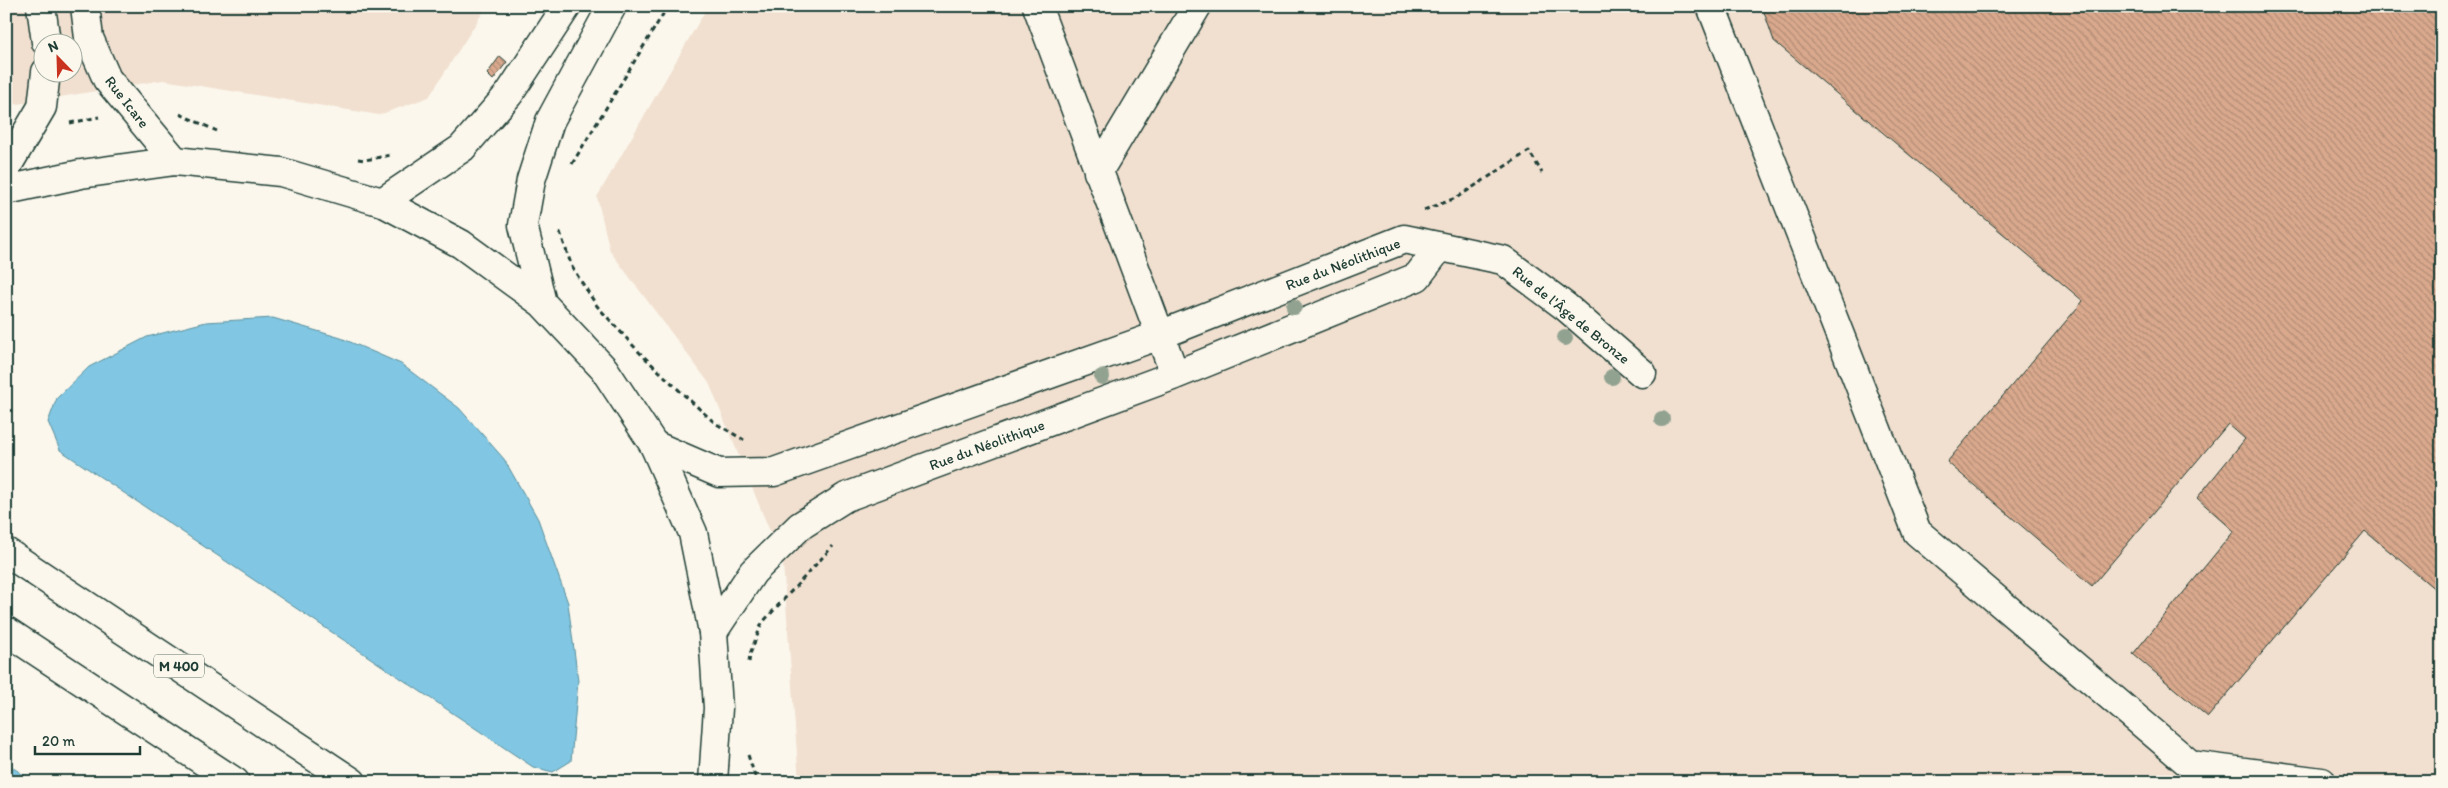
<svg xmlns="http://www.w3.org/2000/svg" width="2448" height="788" viewBox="0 0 2448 788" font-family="Itim,sans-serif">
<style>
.built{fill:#f1e0d0;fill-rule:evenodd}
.water{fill:#81c6e2;stroke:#5a8f9c}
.building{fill:url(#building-back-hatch);stroke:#1f3d34}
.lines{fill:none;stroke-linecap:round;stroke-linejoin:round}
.minor-casing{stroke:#1f3d34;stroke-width:31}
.major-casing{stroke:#1f3d34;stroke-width:31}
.highway-casing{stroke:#1f3d34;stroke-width:31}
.path{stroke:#1f3d34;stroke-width:3;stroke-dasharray:5 4;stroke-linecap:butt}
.minor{stroke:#fbf7ec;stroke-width:28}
.major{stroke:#fbf7ec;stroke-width:28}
.highway{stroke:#fbf7ec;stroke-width:28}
.tree{fill:#92a291}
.labels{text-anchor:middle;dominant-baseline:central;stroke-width:4;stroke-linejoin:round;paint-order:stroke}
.shield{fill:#fbf7ec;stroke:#61756b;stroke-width:1}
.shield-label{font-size:14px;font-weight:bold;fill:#1f3d34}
.street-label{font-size:15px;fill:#1f3d34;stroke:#fbf7ec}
</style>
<defs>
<pattern id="building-back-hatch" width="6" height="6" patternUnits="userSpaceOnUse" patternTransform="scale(1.25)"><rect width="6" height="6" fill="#daa98d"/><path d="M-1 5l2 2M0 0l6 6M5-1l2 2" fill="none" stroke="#b08b74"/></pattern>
</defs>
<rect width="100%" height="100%" fill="#fbf7ec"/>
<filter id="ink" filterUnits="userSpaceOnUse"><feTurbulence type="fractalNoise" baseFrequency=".02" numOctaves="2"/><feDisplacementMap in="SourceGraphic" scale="10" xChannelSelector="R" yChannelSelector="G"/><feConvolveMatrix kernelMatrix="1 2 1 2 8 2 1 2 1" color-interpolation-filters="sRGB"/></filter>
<g filter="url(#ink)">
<path class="built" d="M6,6h481l-58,91 -50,18 -216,-35 -157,26zM42,42h30v30h-30z
M708,6h1734v776h-1643l-16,-219 -74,-180 -99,-132 -13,-54z"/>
<path class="water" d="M273,318l68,20 60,26 58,44 45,51 34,60 30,84 10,78 -7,80 -18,11 -20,-5 -473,-317 -12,-28 9,-24 32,-31 58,-30 59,-15z
M6,763l28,19h-28z"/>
<path class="building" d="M1762,6h680v589l-77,-64 -157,186 -75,-63 101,-123 -37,-33 48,-59 -17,-15 -136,162 -145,-124 136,-161 -309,-260z
M500,56l7,6 -14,18 -6,-6z"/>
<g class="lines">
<g class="minor-casing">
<path id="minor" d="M41,6l5,36
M85,6l4,32 18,41 68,82
M1037,6l138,369
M1711,6l206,526 274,233 131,17
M6,168l36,-61 4,-35
M1098,172l99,-166
M654,445l65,28 55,-1 386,-137 244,-96 99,21 63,47 76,66
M713,632l40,-60 47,-46 46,-29 329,-122 242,-98 22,-29"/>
</g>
<g class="major-casing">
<path id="major" d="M6,190l75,-16 94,-13 106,11 101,30 79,42 81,59 62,66 50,76 39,88 20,99 5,76 -5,74
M382,202l80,-54 47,-54 58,-88
M542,303l-19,-78 8,-45 19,-59 62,-115"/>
</g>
<g class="highway-casing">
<path id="highway" d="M6,552l346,230
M6,631l229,151"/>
</g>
<path class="path" d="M180,114l37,17
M70,123l29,-6
M358,159l7,1 26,-5
M572,164l96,-158
M1424,210l32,-12 73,-47 13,22
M560,232l12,35 25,39 42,46 44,42 32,29 29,17
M749,662l1,-8 12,-31 71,-77
M748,755l9,27"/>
<use href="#minor" class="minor"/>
<use href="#major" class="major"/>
<use href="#highway" class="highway"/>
</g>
<g class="tree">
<circle cx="1294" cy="307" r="8"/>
<circle cx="1565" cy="338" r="8"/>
<circle cx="1102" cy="377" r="8"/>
<circle cx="1612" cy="377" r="8"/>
<circle cx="1662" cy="419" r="8"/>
</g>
</g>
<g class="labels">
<rect class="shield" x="154" y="654.5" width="50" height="23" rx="4"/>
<g class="shield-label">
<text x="179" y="666">M 400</text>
</g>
<g class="street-label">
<text transform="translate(127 102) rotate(52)">Rue Icare</text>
<text transform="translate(1343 264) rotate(-21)">Rue du Néolithique</text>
<text transform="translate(1571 315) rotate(39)">Rue de l'Âge de Bronze</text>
<text transform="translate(987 445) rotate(-20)">Rue du Néolithique</text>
</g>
</g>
<rect width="2448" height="788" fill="none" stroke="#fbf7ec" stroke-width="25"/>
<rect x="12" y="12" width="2423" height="763" fill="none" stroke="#1f3d34" stroke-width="2" filter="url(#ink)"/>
<g transform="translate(58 58) rotate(337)"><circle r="24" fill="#fbf7ec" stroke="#a3ada2"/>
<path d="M0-4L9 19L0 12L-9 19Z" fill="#c8321e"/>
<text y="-8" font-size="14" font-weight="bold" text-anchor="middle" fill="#1f3d34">N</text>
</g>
<path d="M35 746v8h105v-8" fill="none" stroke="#1f3d34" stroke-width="2.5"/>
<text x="42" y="746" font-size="15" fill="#1f3d34" stroke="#fbf7ec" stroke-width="4" paint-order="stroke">20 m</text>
</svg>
